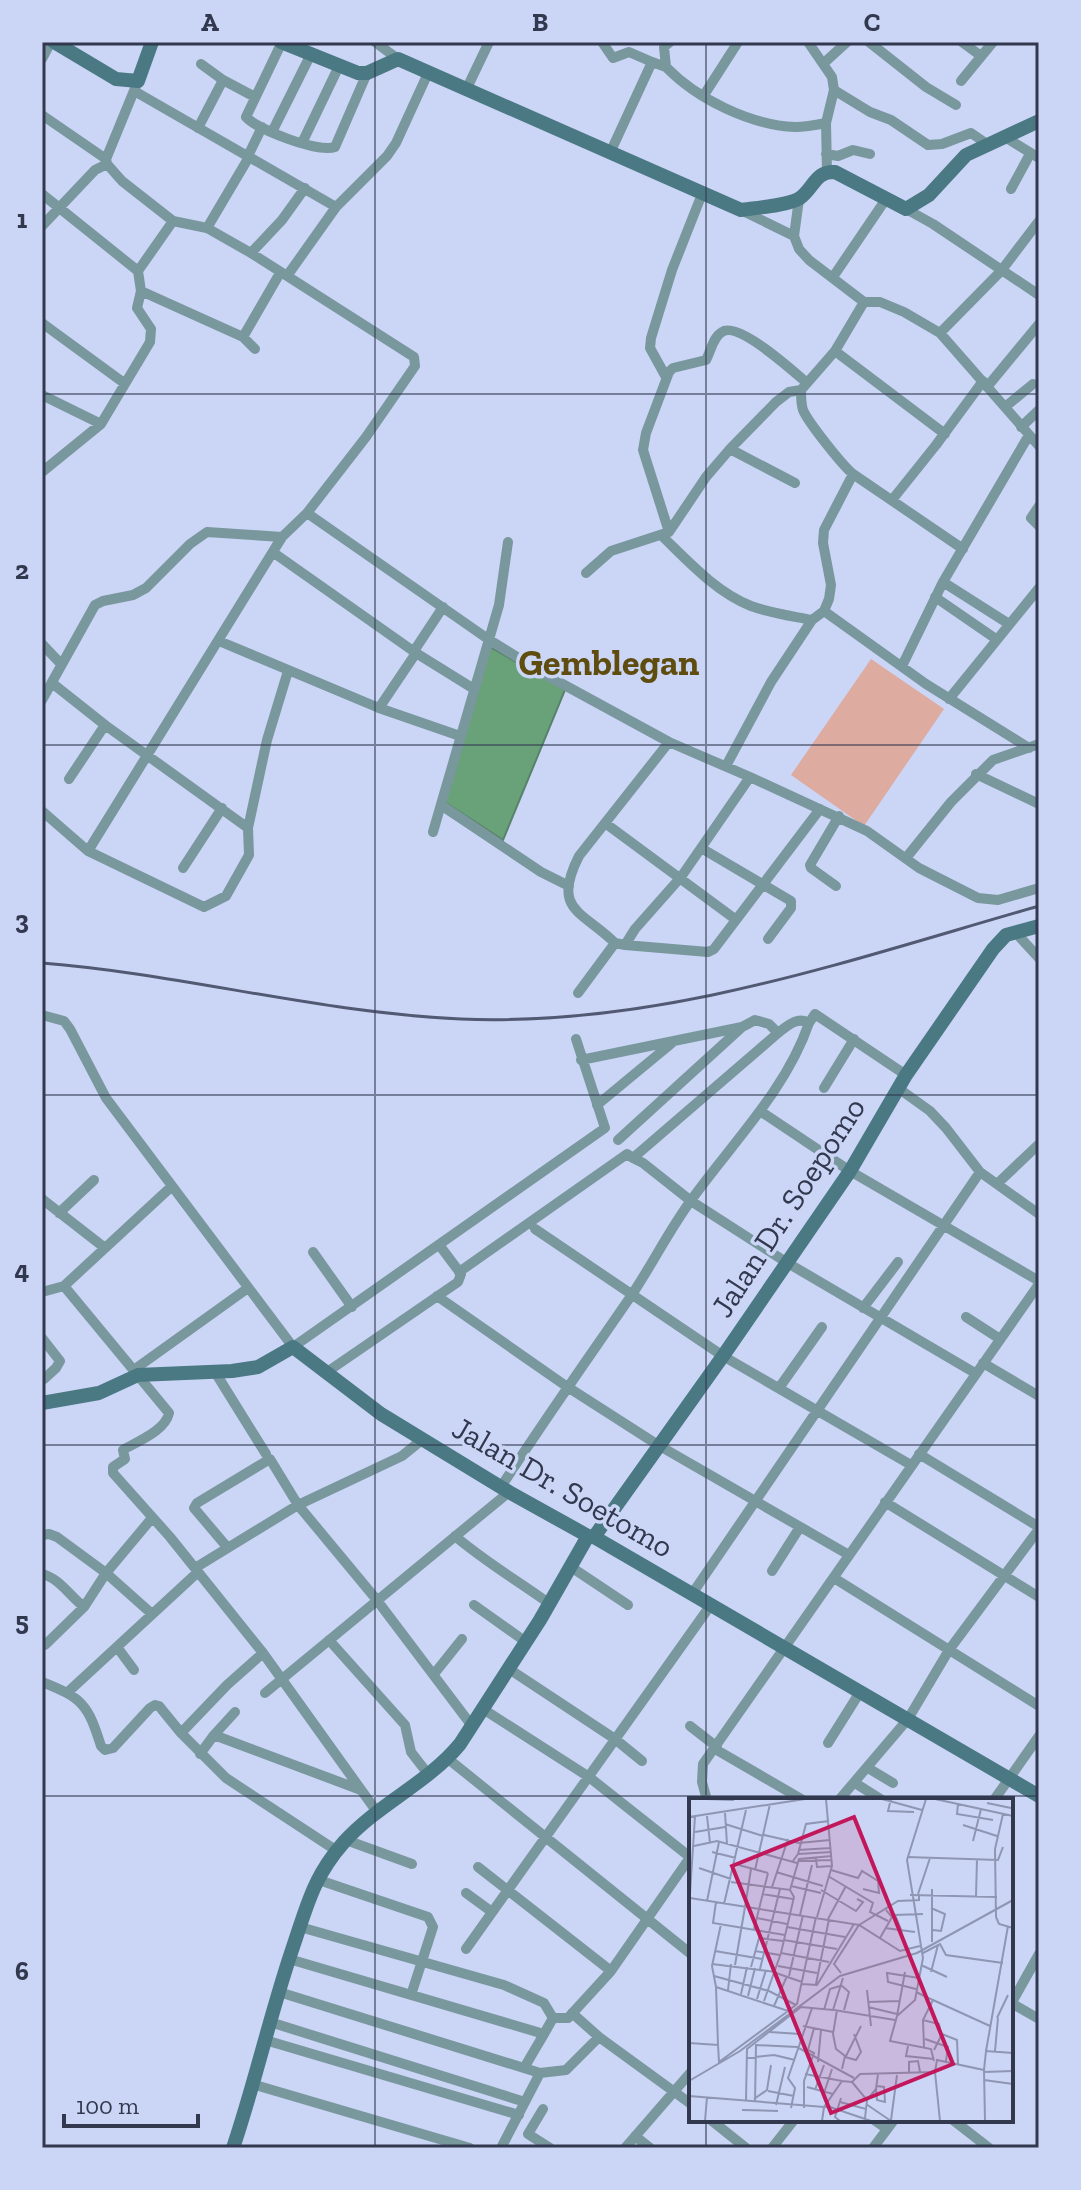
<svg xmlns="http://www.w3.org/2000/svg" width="1081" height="2190" viewBox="0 0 1081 2190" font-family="'Zilla Slab',serif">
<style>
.green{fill:#deaba0}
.water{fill:#69a179;stroke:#58826c;stroke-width:2}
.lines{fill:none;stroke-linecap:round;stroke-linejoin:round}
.street{stroke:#79989e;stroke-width:10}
.secondary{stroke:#4a7983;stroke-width:14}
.rail{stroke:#525972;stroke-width:3}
.grid{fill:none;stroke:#32384e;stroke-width:2;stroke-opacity:0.55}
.labels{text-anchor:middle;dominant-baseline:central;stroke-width:7;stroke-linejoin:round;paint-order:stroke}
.street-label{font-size:32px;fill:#32384e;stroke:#cbd5f6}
.quarter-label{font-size:36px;font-weight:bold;fill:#5e4d0e;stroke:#cbd5f6}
.inset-road{fill:none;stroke:#8e96b3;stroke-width:2}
.view{fill:#c2185b;fill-opacity:0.15;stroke:#c2185b;stroke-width:4}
.inset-edge{fill:none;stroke:#32384e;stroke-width:4}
.neatline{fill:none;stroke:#32384e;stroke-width:3}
.grid-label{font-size:26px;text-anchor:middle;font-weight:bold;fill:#32384e}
</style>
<rect width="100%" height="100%" fill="#cbd5f6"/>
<path class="green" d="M871,659l73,50 -80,117 -73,-51z"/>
<path class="water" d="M490,647l75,43 -62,150 -60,-39z"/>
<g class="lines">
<path class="street" d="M282,42l-36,75c12,13 72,36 89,30l32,-74
M375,42l23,17
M602,42l11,16 16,-6 23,10
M808,42l24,35 2,13 -8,33 1,49
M869,42l57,45 30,18
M962,42l19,14
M42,59l9,-17
M825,62l22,-20
M201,64l22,16 32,17
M666,67c31,32 84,58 129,60 10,0 21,-2 31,-4
M961,81l32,-39
M467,88l22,-46
M834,90l36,22 21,8 37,25 14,-1 29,-11 16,11
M136,92l200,115 -49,69
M704,95l34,-53
M42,115l64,44
M198,128l25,-48
M272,132l39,-78
M1005,137l34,21
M302,143l37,-77
M610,153l42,-91 14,5 -2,-20 6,-5
M826,154l12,2 15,-6 17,4
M248,156l14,-29
M1011,189l19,-35
M42,194l96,77
M799,199l-5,37 5,13 10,11 55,42h16l24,10 36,21 99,113
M336,207l51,-51 9,-13 33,-72
M906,209l27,15 106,71
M743,211l51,25
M42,226l53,-56 12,-6
M207,228l42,-71
M251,253l31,-33 23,-32
M833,277l53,-78
M141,291l102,46 37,-64
M42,323l82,60
M940,333l61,-62 38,-50
M243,337l12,12
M835,351l110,83
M666,377l-16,-29 1,-10 21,-68 30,-76
M987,387l52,-63
M42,395l59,29
M1005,407l28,-23
M1021,427l18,-17
M730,449l65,34
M42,472l59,-48 49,-82 1,-13 -14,-21 4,-17 -3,-20 35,-50
M853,474l110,75
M892,500l44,-55 47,-64
M1039,506l-8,12 8,8
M307,513l181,126 58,36 123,67 81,35
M669,532l-26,-82 3,-17 23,-61 4,-4 33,-8c5,-9 7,-23 16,-28 16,-11 71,39 85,51
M662,536c27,26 54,56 89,70 19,7 41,10 61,14
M274,553l142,100 58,36
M586,573l25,-22 58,-19 37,-55 24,-28 46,-47 13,-10 12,-2
M943,582l66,42
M935,597l61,42
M824,611l102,73 103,64
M219,641l160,67 81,28
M42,644l19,20
M414,651l29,-44
M902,666l41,-84 86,-147
M949,699l90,-111
M42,700l53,-95 8,-4 30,-6 13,-7 44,-44 17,-12 75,5 25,-24 59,-76 49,-71 -1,-9 -163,-104 -44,-25 -34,-7 -51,-40 -15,-17 -1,-5 32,-78
M379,708l37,-55
M726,766l45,-84 41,-62 12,-9 5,-12 2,-14 -8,-42 1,-13 29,-56c-11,-9 -45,-52 -50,-64 -2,-6 -2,-13 -2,-20l34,-39 29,-49
M976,774l63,30
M69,779l36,-54
M441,805l100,67 28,14
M42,811l46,40 116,56 22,-11 23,-41 -1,-27 -143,-103 -53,-42
M605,823l130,96
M248,828l19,-88 21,-69
M433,832l66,-227 9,-63
M701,848l90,53v7l-23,31
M88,851l194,-314
M906,858l45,-56 42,-42 46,-16
M183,868l39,-60
M836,886l-25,-18 -1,-3 29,-49
M1015,932l24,26
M615,943c-32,-32 -64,-32 -36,-87l90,-114
M625,945l83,7 6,-3 106,-140
M578,993l37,-50 10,2 10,-16 46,-52 69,-100 117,54 52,37 59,30 20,2 41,-12
M42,1015l22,6 6,8 36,69 187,249 312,-219 -29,-89
M581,1060l161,-33 13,-7 14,4 9,9
M824,1088l30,-49
M898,1088l32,23 16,17 34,44 59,42
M597,1105l75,-62
M760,1111l90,60 189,110
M618,1140l123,-112
M633,1158l10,5 48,38 95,61 189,111
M998,1183l41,-39
M42,1199l63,49
M59,1213l35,-33
M535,1229l188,127 188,109
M313,1252l39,55
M459,1272l168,-118 6,4 145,-125c9,-7 19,-17 31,-10l6,-9 91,61
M64,1286l105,127c-4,18 -31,28 -46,37l2,9 -12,8v6l57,64 93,116 114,159
M42,1292l22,-6 107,-99
M437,1296l129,90 92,59 191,110
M863,1308l35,-46
M966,1317l34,22
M42,1338l18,23 -4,7 -12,11
M983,1363l56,33
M135,1369l113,-81
M215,1372l51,82
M327,1372l131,-90 3,-8 -21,-28
M779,1388l43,-61
M919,1454l120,73
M501,1487c42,-65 86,-127 130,-191 21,-31 38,-66 61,-97 41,-57 94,-109 117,-176
M885,1502l154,95
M42,1535l7,-1 8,3 49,36 46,41
M455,1536c29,25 63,45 95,68
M227,1547l-33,-39 3,-5 73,-44 28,46 78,94 96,127
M571,1567l57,38
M195,1568l103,-63 104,-49 21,-17
M772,1571l28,-44
M42,1574c17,4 27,21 42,33
M834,1578l205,128
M692,1594l288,-422
M474,1605l52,37
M329,1640l76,85 6,27 17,22
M45,1645l39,-38 22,-34 46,-55
M117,1647l17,23
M509,1669l106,70 27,22
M434,1674l28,-35
M42,1682c41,16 46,23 59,64l4,4 8,-2 37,-40 5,-3 4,1 22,27 45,45 111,73
M68,1692l130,-120
M265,1693l244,-201
M483,1709l106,68 101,80
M690,1726l27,21
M181,1733l46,-48 36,-32
M214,1735l21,-23
M828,1743l32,-51
M715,1749l88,51
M200,1754l14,-19 147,55
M447,1758l244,196
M868,1768l25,15
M855,1783l27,17
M707,1800l-5,-18 1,-18 336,-480
M839,1800l69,-81 41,-69 90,-121
M994,1800l45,-64
M346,1840l66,24
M478,1867l133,104
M316,1879l112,38 5,10 -22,68
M466,1893l26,19
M300,1927l204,58 40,18 9,15
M466,1949l244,-343
M289,1959l255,75 9,-16h15l43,-47 80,-115
M279,1992l261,81 26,-3 33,-33
M1011,2003l28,16
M1011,2004l28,-50
M572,2013l27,24 92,67
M270,2022l255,80
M265,2040l254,75
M524,2068l20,-34
M252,2084l218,64
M543,2109l-15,25 22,14
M711,2120l35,28
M874,2120l13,9
M953,2120l36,28
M635,2136l15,12
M501,2148l39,-75
M625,2148l66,-76
M772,2148l22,-28
M873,2148l21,-28"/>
<path class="secondary" d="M54,42l62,37 22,2 14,-39
M281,42l77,31h9l31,-14 343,151c14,-2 49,-5 59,-12 14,-10 15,-27 35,-26l71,37 23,-14 37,-40 73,-34
M42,1403l57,-10 39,-18 94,-4 26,-4 35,-20 88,67 128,78 79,44 6,1 445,259
M594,1537l129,-181 127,-185 56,-96 87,-126 13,-14 33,-9
M233,2148c22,-65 37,-133 59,-198 15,-44 21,-73 52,-108 34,-38 84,-59 116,-98l80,-124 48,-84"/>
<path class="rail" d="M42,963c140,11 278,50 419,56 200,8 388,-59 578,-113"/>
</g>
<path class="grid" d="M375,42v2106M706,42v1758M42,394h997M42,745h997M42,1095h997M42,1445h997M42,1796h997M706,2120v28"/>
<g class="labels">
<g class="street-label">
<text transform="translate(788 1207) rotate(-57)">Jalan Dr. Soepomo</text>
<text transform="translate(563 1487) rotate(30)">Jalan Dr. Soetomo</text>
</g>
<g class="quarter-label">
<text x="609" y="662">Gemblegan</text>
</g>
</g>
<g transform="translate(689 1798)">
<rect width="324" height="324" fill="#cbd5f6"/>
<path class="inset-road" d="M16,1l29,1M193,1l40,11M202,1l-3,12 26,1M237,1l-19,61 16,98 -8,42 -18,16 -7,25 41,8 3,12M246,1l78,17M298,5l24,5M269,6l-1,10 36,6M36,15l2,31M314,16l-8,35 1,68 3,7 14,4M18,18l3,27M0,19l116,-18M36,26l38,12M274,27l34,11M6,34l30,-5M75,37l35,8 31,-3M284,43l8,-32M5,48l23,-5 80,22M109,52l33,-2M23,54l24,6M109,56l8,-30 23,-3M218,59l91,3 5,-13M127,60l1,9 15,-1M104,63l5,-7 33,-2M110,63l33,-1M46,66l33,9M10,70l32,11M66,72l15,-66M142,72l27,8 4,-7 16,10 1,12 -16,-4M87,74l47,14M139,78l45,27 -3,9 18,9M42,84l59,8 9,-31 33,-3M102,88l30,7M83,89l16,-48M243,91v53M132,92l35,21 7,-9 -6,-3M73,96l31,5M229,96l12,-36M221,97l87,2M287,98l1,-37M1,100l169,27 39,-24 21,-1v-6M18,103l12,-59M27,104l-3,21 72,12M35,106l22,-94M56,109l6,-38M242,110l14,6 -4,17 -8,-1M0,111l6,-93M111,117l12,-50M128,119l15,-51 -6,-67M68,120l30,6M139,121l18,-33M98,129l58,10M196,130l30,4M65,131l14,-56M213,134l-7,-17 28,-1M191,140l12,-21 -6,-7M95,142l53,9M26,153l47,8M66,153l25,4M92,155l48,9M234,155l17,-9 6,11 57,8M23,166l64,8M46,167l10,-58M232,167l26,12M89,168l39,7M62,169l8,-29 24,3M71,171l20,-80M242,174l7,-27M87,175l26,9M152,175l-7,-9 25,-39 41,26 20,-5M25,178l55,15M100,178l14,-61M113,186l15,1 37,-61M127,186l13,-65M152,187l8,7 -5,18M27,189l-4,-21 9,-42M227,191l-28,-7 -1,-9 32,5M39,192l3,-26M178,192l4,36M80,193l27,14M227,194l17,8 -10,20 1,27M52,196l6,-27M59,198l7,-28M68,201l9,-29M244,202l57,26M75,203l17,-48 13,-56 -4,-7M179,204l31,-1M85,208l13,-30M179,209l29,7M135,212l6,-21 10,-3M145,212l61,10M148,212l-4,24 3,15 9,7 -3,13M208,218l8,-44M308,220l11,-23M234,222l16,4 2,10M114,228l30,6M81,234l30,2M236,241l23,8 -2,14M0,245l29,2 -2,-58 72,24 9,-7 19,-87M29,247l1,17 69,-51M219,248l-2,10 28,3M245,252l8,-16 15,6 1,24M297,253l22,-125M306,253l3,-33M157,258l15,-30M156,259l11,3 5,-8 -7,-18M58,260l27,-3 21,5M129,264l3,-32M295,272l1,51M220,274v-10l9,-1 2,11M246,274l5,49M295,274l29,-1M116,276l37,7M295,282l29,4M0,283l51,-30 100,-75 77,-23 96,-53M163,284l15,18 -2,18M118,289l26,7M187,291l1,11 8,2 -1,-15 -7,-1M126,292l9,-25M79,293l26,5M135,295l8,-24M0,298l135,11 18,-26 10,1 8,-8 75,-2 2,-12 47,10 2,-19 27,2M65,301l13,-9 4,-25M178,302l9,-11 2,-15M57,303l1,-52 54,-42 32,3 10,-32M66,304l1,-57 41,2 57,31M151,304l26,7M177,306l25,17M87,307l9,-38M102,310l4,-20 -7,-10 24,-70M115,310v-27l10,-28 -6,-3 6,-22M53,312l36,1M202,322l6,-45M16,323l2,-24M133,323l2,-14h6l41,14M151,323l-5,-4 6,-19"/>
<path class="view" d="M165,19l99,247 -122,49 -99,-247z"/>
<rect width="324" height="324" class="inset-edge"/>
</g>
<rect width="1081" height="2190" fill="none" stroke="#cbd5f6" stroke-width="88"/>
<path d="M64 2114v12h134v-12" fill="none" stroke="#32384e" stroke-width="4"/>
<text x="76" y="2114" font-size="24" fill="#32384e" stroke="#cbd5f6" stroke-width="6" paint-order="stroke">100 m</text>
<rect x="44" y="44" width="993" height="2102" class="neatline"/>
<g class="grid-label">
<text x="210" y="31">A</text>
<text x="540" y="31">B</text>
<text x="872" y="31">C</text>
<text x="22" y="228">1</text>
<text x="22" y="579">2</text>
<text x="22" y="929">3</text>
<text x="22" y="1279">4</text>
<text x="22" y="1630">5</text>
<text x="22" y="1980">6</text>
</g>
</svg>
